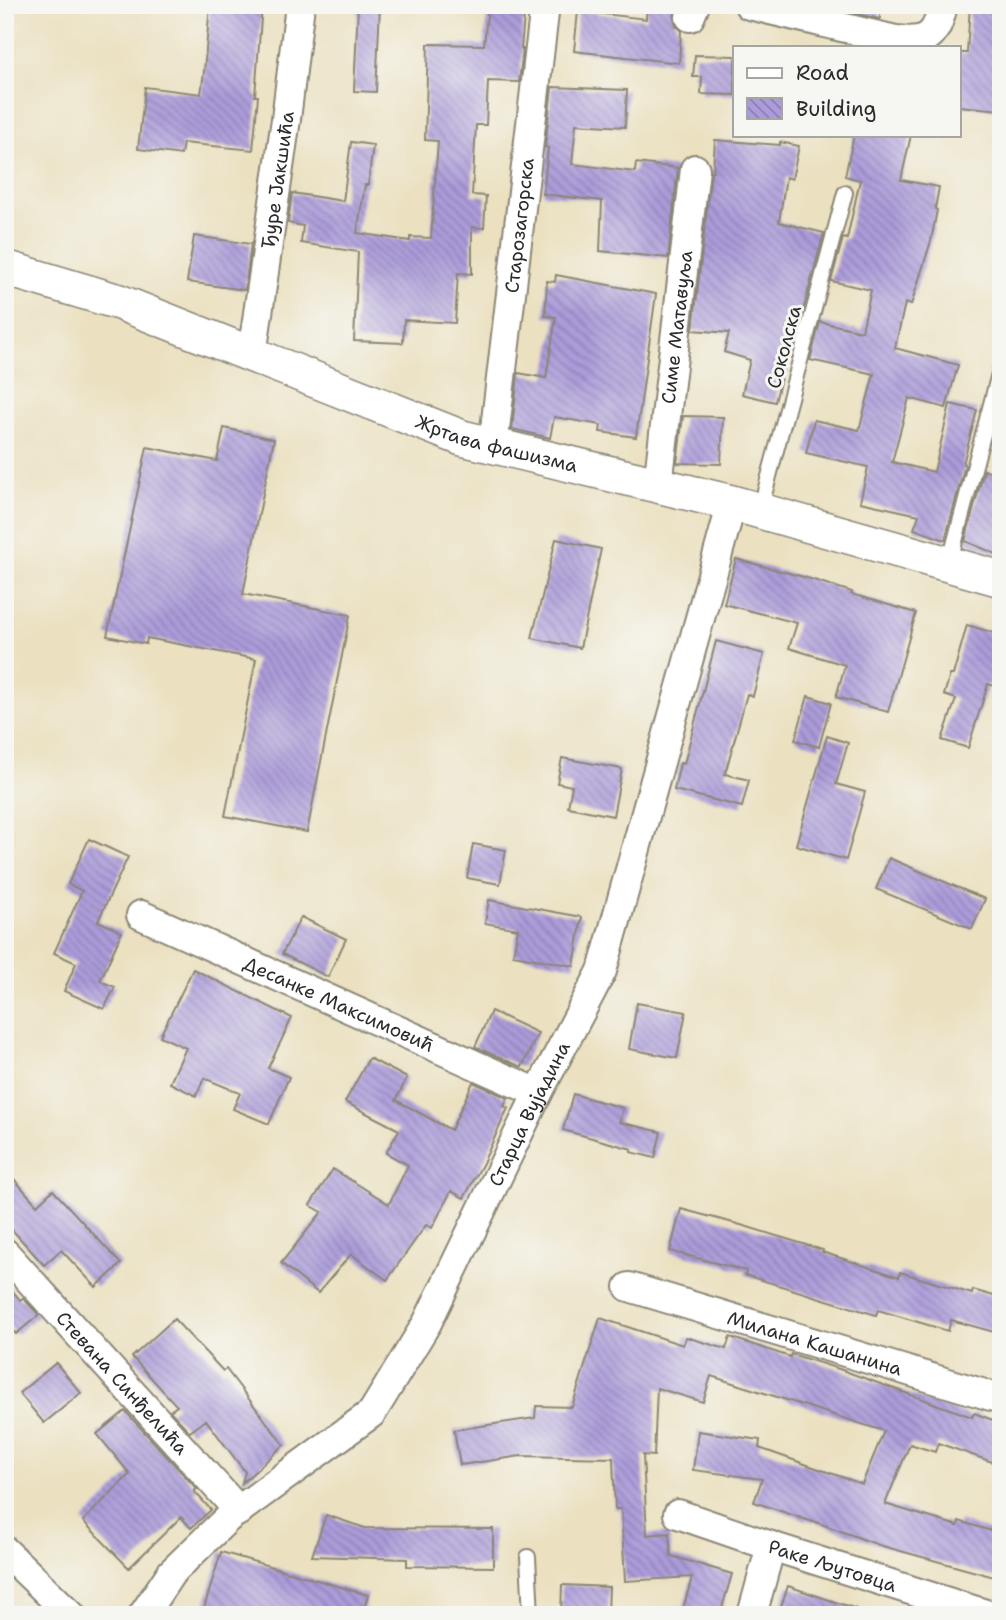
<svg xmlns="http://www.w3.org/2000/svg" width="1006" height="1620" viewBox="0 0 1006 1620" font-family="'Shantell Sans',sans-serif">
<style>
.building{fill:url(#building-back-hatch)}
.lines{fill:none;stroke-linecap:round;stroke-linejoin:round}
.service-casing{stroke:#8b8676;stroke-width:18}
.minor-casing{stroke:#8b8676;stroke-width:32}
.tertiary-casing{stroke:#8b8676;stroke-width:38}
.service{stroke:#fff;stroke-width:14}
.minor{stroke:#fff;stroke-width:28}
.tertiary{stroke:#fff;stroke-width:35}
.labels{text-anchor:middle;dominant-baseline:central;stroke-width:6;stroke-linejoin:round;paint-order:stroke}
.street-label{font-size:19px;fill:#2b2b2b;stroke:#f6f6f2}
</style>
<defs>
<pattern id="building-back-hatch" width="6" height="6" patternUnits="userSpaceOnUse" patternTransform="scale(1.75)"><rect width="6" height="6" fill="#ac9bda"/><path d="M-1 5l2 2M0 0l6 6M5-1l2 2" fill="none" stroke="#8c7fb1"/></pattern>
</defs>
<rect width="100%" height="100%" fill="#f6f6f2"/>
<filter id="ink" filterUnits="userSpaceOnUse"><feTurbulence type="fractalNoise" baseFrequency=".0143" numOctaves="2"/><feDisplacementMap in="SourceGraphic" scale="14" xChannelSelector="R" yChannelSelector="G"/><feConvolveMatrix kernelMatrix="1 2 1 2 8 2 1 2 1" color-interpolation-filters="sRGB"/></filter>
<filter id="wash" filterUnits="userSpaceOnUse"><feTurbulence type="fractalNoise" baseFrequency=".00686" numOctaves="4" result="noise"/><feDisplacementMap in="SourceGraphic" scale="28" xChannelSelector="R" yChannelSelector="G"/><feGaussianBlur stdDeviation="1.57" result="paint"/><feColorMatrix in="noise" values="0 0 0 0 0 0 0 0 0 0 0 0 0 0 0 0 0 1.4 0 .05"/><feComposite in="paint" operator="in"/></filter>
<g filter="url(#wash)">
<rect width="100%" height="100%" fill="#ebe1c1"/>
<g id="blocks">
<path class="building" d="M210,5h52l-7,91h3l-5,54 -70,-7 -2,12 -43,-6 7,-62 56,7 3,-22z
M358,5h22l-4,87 -22,-1z
M488,5h37l-4,44h2l-4,33 -31,-1 -2,44h-10l-4,70 14,1 -2,32 -12,-1v47l-14,-1 -3,50 -51,-3 -1,23 -49,-2 4,-89 -57,-9 2,-17 -15,-3 4,-30 51,8 8,-59 22,3 -5,40h-3l-8,48 53,8v-4l21,1 7,-97 -13,-1 3,-96 56,1z
M647,5h30l-3,13 2,8 5,4 -2,33 -105,-12 4,-40 68,8z
M854,5h26v14l-27,-6z
M970,5h31v105l-42,-4v-39l1,-14h7z
M695,55l40,1v39l-34,-1 1,-17h-9z
M552,87l75,3 -2,37 -49,-3 -4,40 63,8 1,-9 42,5 -10,90 -68,-7 2,-50 -59,-7 5,-46 -3,-1z
M854,135h57l-10,45 38,7 -4,22 2,1 -6,31 -20,64 -6,-2 -10,45 63,17 -12,43 -37,-10 -17,64 42,10 16,-68 27,6 -14,54 2,1 -20,75 -31,-11 5,-14 -59,-13 8,-35 -62,-14 8,-33 45,10 15,-56 -64,-14 10,-38 42,9 9,-41 -40,-9 12,-43 4,1 13,-59 -15,-4z
M715,140l65,5v-3l19,4 -7,33 -6,-2 -7,45 45,11 -33,122 -4,-1 -12,48 -33,-8 8,-34 -26,-8 5,-19 -36,-3 18,-159h2z
M194,236l57,8 -6,46 -58,-8z
M556,275l100,19 -20,143 -36,-5 1,-7 -47,-8 -4,21 -38,-9 6,-56 28,5 10,-61 -11,-1 2,-35 8,1z
M683,416l40,1 -2,47 -44,-1z
M224,428l50,11 -31,155 107,21 -43,217 -82,-16 31,-157 -109,-21 -1,6 -39,-8 40,-189 70,14z
M984,470l17,6v80l-36,-15z
M556,539l45,10 -21,99 -48,-10z
M736,559l68,18 48,15 -1,2 65,19 -28,99 -52,-15 9,-32 -56,-17 8,-25 -73,-19z
M967,625l34,10v53l-13,-4 -20,64 -26,-8 14,-41 -12,-4 6,-20h3z
M716,641l48,13 -11,42 -6,-2 -22,80 24,6 -7,27 -68,-17 6,-27 4,1z
M808,696l23,7 -12,44 -24,-7z
M827,736l21,7 -12,41 29,8 -19,68 -50,-15z
M562,758l60,11 -9,47 -45,-9 4,-21 -15,-3z
M89,839l39,18 -30,64 24,11 -22,49 15,6 -11,22 -40,-18 12,-28 -22,-10 28,-62 -14,-7z
M473,844l33,6 -6,34 -33,-6z
M889,858l96,41 -13,30 -96,-40z
M489,900l93,17 -8,49 -61,-11 5,-26 -33,-6z
M301,917l45,22 -18,38 -46,-23z
M193,969l99,49 -24,50 21,9 -20,47 -36,-15 7,-16 -36,-15 -8,18 -26,-13 16,-35 -26,-12z
M637,1003l49,9 -9,46 -48,-9z
M491,1011l47,22 -16,34 -47,-20z
M369,1058l38,20 -11,22 55,30 22,-48 35,16 -4,8 4,2 -25,55 -19,35 -13,-7 -19,37 -6,-3 -39,55 -36,-26 -33,39 -37,-30 41,-51 -12,-7 23,-36 56,35 19,-39 -22,-12 13,-23 -54,-28z
M573,1094l50,14 -4,14 42,10 -6,26 -24,-6 1,-3 -69,-19z
M5,1169l32,36 16,-15 68,74 -25,23 -35,-37 -17,15 -39,-43z
M681,1209l60,16 82,25 -1,2 77,25 1,-5 72,22 1,-4 28,8v36l-50,-14 -3,11 -70,-21 -2,5 -131,-40 1,-4 -76,-20z
M5,1282l15,18 3,-2 16,17 -23,19 -11,-12z
M600,1318l83,27 3,-8 40,12 4,-12 60,20 1,-3 48,15 133,48 2,-4 27,10v23l-6,17 -57,-20 -3,9 -25,-8 -25,60 73,22 1,-5 42,13v45l-122,-34 -66,-24v1l-59,-20 8,-23 -69,-9 5,-39 62,9 -1,8 103,36 22,-53 -173,-55 -8,26 -46,-14 -3,68 -11,-1 4,80 22,-2 2,23 61,18 -12,41h-17l-20,-6 9,-32 -67,4 -4,-72h-6l-2,-51 -92,-2 -61,9 -6,-35 81,-12 1,-12 36,1z
M174,1319l49,52 3,-2 58,76 -42,38 3,-11 -39,-52 -16,12 -20,-21 7,-5 -45,-49z
M56,1363l25,30 -37,30 -25,-30z
M125,1411l72,78 -3,2 17,19 -20,18 -10,-11 -52,51 -46,-47 47,-47 -33,-40z
M326,1515l39,13 128,1v38l-86,-1v-7l-95,-3z
M221,1552l147,43 -6,20h-160z
M562,1585l47,2 -1,28h-47z
M788,1586l74,25 -1,4h-83z"/>
</g>
</g>
<g filter="url(#ink)">
<use href="#blocks" fill-opacity="0" stroke="#8b8676" stroke-width="2"/>
<g class="lines">
<g class="service-casing">
<path id="service" d="M760,510l85,-317
M949,564l52,-198
M528,1557l3,58"/>
</g>
<g class="minor-casing">
<g id="minor">
<path d="M749,5l147,35c32,3 40,-3 47,-35"/>
<path d="M690,17l5,-12"/>
<path id="s1" d="M252,355l34,-236 14,-114"/>
<path id="s2" d="M493,446l52,-441"/>
<path id="s3" d="M658,485l37,-316"/>
<path id="s4" d="M141,915l397,178"/>
<path id="s5" d="M5,1253l234,258"/>
<path id="s6" d="M629,1287l372,112"/>
<path id="s7" d="M678,1514l93,32 218,69"/>
<path d="M5,1551l66,64"/>
<path id="s8" d="M143,1615l28,-42 57,-55 144,-105 55,-90 111,-230 64,-122 130,-468"/>
<path d="M752,1615l19,-69"/>
</g>
</g>
<g class="tertiary-casing">
<g id="tertiary">
<path id="s9" d="M5,268l114,34 343,136 270,65 269,76"/>
</g>
</g>
<use href="#service" class="service"/>
<use href="#minor" class="minor"/>
<use href="#tertiary" class="tertiary"/>
</g>
</g>
<g class="labels">
<g class="street-label">
<text stroke="none"><textPath href="#s1" startOffset="177">Ђуре Јакшића</textPath></text>
<text stroke="none"><textPath href="#s2" startOffset="222">Старозагорска</textPath></text>
<text stroke="none"><textPath href="#s3" startOffset="159">Симе Матавуља</textPath></text>
<text transform="translate(784 347) rotate(-75)">Соколска</text>
<text stroke="none"><textPath href="#s9" startOffset="523">Жртава фашизма</textPath></text>
<text stroke="none"><textPath href="#s4" startOffset="217">Десанке Максимовић</textPath></text>
<text stroke="none"><textPath href="#s8" startOffset="646">Старца Вујадина</textPath></text>
<text stroke="none"><textPath href="#s6" startOffset="194">Милана Кашанина</textPath></text>
<text stroke="none"><textPath href="#s5" startOffset="175">Стевана Синђелића</textPath></text>
<text stroke="none"><textPath href="#s7" startOffset="163">Раке Љутовца</textPath></text>
</g>
</g>
<rect width="1006" height="1620" fill="none" stroke="#f6f6f2" stroke-width="28"/>
<rect x="733" y="46" width="228" height="91" fill="#f6f6f2" stroke="#a5a5a2" stroke-width="2"/>
<rect x="747" y="68" width="35" height="10" fill="#ffffff" stroke="#a5a5a2" stroke-width="2"/>
<text x="796" y="80" font-size="21" fill="#2b2b2b">Road</text>
<rect x="747" y="98" width="35" height="21" fill="url(#building-back-hatch)" stroke="#a5a5a2" stroke-width="2"/>
<text x="796" y="116" font-size="21" fill="#2b2b2b">Building</text>
</svg>
